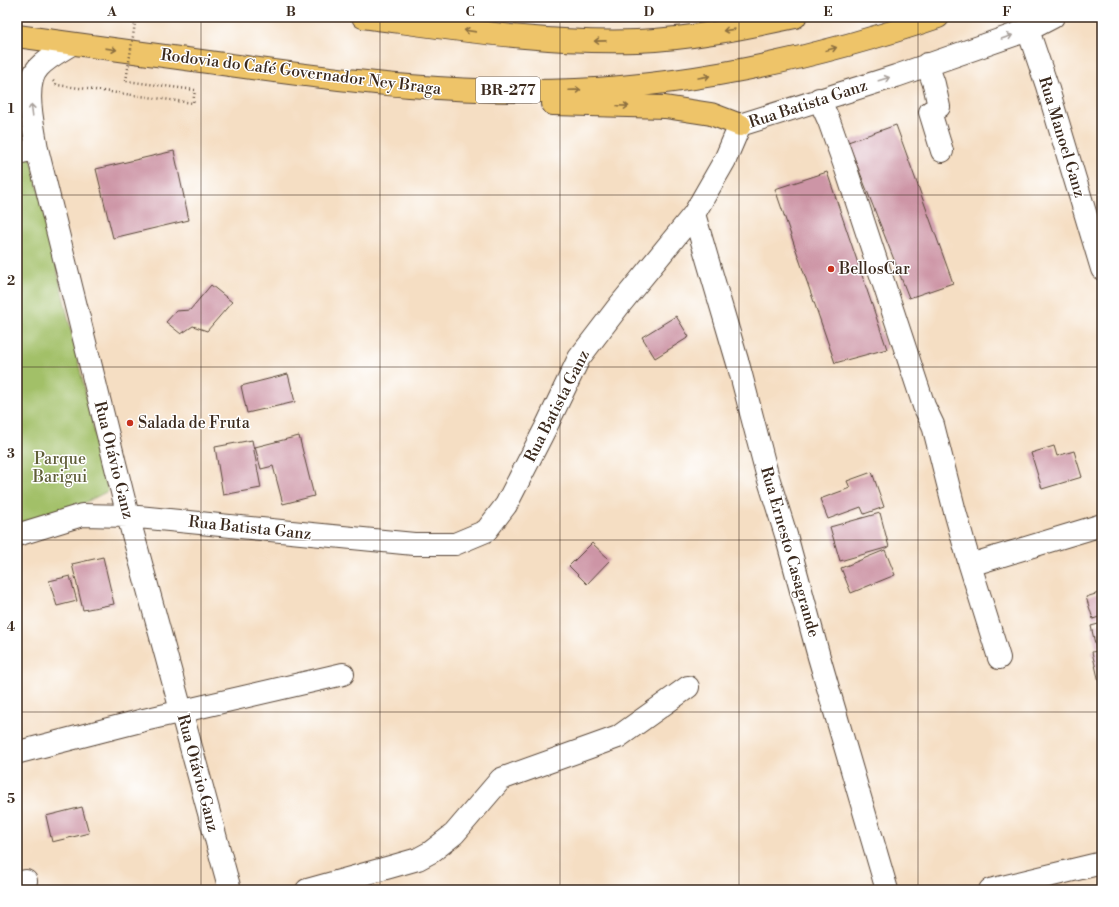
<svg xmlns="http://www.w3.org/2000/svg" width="1119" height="907" viewBox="0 0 1119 907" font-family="'Libre Bodoni',serif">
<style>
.green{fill:#a2c067;stroke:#6e7542}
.building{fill:#cd95a6}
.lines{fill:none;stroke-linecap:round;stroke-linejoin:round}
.minor-casing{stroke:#574537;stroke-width:24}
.highway-casing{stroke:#574537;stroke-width:24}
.path{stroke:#574537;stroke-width:2.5;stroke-dasharray:1 3;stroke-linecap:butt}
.minor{stroke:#fff;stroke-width:22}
.highway{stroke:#eec469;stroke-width:22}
.path-bridge{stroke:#574537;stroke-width:2.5;stroke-dasharray:1 3;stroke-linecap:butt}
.oneway{stroke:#8c6f40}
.oneway2{stroke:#a79f9a}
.grid{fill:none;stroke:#3b2a1e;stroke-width:1;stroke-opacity:0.55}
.poi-dot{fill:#c8321e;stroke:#fff;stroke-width:1.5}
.labels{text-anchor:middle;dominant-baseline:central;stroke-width:3;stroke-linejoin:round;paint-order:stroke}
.shield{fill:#fff;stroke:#766a62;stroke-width:1}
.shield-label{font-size:15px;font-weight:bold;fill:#3b2a1e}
.street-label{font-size:16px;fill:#3b2a1e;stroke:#fff}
.poi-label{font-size:16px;fill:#3b2a1e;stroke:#fff;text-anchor:start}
.park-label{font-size:16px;fill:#5f5e38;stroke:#fff}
.neatline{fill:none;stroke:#3b2a1e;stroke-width:1.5}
.grid-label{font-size:13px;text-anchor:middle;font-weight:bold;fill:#3b2a1e}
</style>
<rect width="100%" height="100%" fill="#fff"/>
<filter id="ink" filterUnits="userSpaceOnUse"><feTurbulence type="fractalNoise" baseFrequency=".025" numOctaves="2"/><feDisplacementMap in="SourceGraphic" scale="8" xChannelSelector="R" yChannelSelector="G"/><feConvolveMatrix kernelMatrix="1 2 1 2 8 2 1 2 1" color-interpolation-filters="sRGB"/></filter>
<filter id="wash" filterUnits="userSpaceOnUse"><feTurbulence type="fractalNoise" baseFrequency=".012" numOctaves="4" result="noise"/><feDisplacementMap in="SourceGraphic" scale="16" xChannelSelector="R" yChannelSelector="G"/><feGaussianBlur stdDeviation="0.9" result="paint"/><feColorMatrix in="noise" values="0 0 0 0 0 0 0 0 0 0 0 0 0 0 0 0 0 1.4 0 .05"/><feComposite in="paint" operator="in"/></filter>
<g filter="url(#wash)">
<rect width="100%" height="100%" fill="#f5dec3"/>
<path class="green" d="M17,96l91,395 -91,46z"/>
<g id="blocks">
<path class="building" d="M896,125l57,158 -44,15 -61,-156z
M174,151l15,69 -76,18 -17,-69z
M827,172l60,177 -52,14 -60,-174z
M211,285l21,17 -25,29 -14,-5 -12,8 -15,-12 10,-11 14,-1z
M676,316l13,21 -34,21 -13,-21z
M288,374l7,28 -48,11 -6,-27z
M299,436l15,60 -31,8 -10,-38 -12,3 -6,-22z
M252,440l9,48 -38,7 -8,-48z
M1054,446l3,10 17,-5 8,26 -40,12 -11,-36z
M872,472l12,35 -20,7 -3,-7 -33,12 -8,-20 30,-11 -3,-7z
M880,513l9,34 -49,14 -10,-34z
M592,543l18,17 -23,24 -18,-18z
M885,550l10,25 -44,18 -10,-25z
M103,557l11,47 -31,6 -11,-46z
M70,576l7,25 -20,5 -8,-25z
M1102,592v24l-9,3 -7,-22z
M1102,623v23l-6,2 -5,-22z
M1102,650v32h-3l-7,-30z
M82,807l7,26 -37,9 -6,-26z"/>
</g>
</g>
<g filter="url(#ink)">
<use href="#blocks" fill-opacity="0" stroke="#574537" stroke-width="1"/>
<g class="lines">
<g class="minor-casing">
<path id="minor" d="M1028,30l19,56 55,183
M72,44c-11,7 -24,13 -33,23 -17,17 -5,60 -2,82l91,367 102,374
M927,64l7,20 5,23 -9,5 12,39
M819,99l10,22 17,48 78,237 9,19 21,83 16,57 132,-40
M17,153l20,-4
M694,214l45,153 28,107 19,61 33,122 68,233
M17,535l65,-20 46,1 286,28h41l31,-13 20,-26 39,-76 34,-71 39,-51 76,-93 31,-54 15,-35 156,-49 132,-46 25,-13
M970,565l29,93
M19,752l125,-32 199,-46
M17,883l9,-2
M307,890l83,-23 28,-8 13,-7 23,-18 47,-55 117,-42 70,-50
M990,890l112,-27"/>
</g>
<g class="highway-casing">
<path id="highway" d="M363,17c91,12 182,27 274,24 53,-2 106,-13 158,-24
M17,36c76,11 152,21 228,31 109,15 220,28 331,23 124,-6 245,-33 362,-73
M553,104l112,3 46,7 29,11"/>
</g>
<path class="path" d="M53,81l4,4 136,18 2,-13 -69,-9"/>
<use href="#minor" class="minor"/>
<use href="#highway" class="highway"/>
<path class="path-bridge" d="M126,81l10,-64"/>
</g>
<defs><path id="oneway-shaft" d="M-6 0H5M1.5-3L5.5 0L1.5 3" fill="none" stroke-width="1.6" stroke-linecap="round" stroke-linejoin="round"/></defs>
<g class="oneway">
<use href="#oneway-shaft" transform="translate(729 30) rotate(172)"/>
<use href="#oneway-shaft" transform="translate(470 31) rotate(-172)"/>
<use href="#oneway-shaft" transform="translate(600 41) rotate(179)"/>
<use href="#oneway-shaft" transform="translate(111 49) rotate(8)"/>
<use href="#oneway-shaft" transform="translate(831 49) rotate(-15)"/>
<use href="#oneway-shaft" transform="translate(704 77) rotate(-10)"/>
<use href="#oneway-shaft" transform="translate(575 90) rotate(-2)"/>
<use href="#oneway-shaft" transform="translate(623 106) rotate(2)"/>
</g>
<g class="oneway2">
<use href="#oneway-shaft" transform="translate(1007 37) rotate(-19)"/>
<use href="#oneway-shaft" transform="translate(884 79) rotate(-17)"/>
<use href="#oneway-shaft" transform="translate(32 110) rotate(-97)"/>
</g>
</g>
<path class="grid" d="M201,17v873M380,17v873M560,17v873M739,17v873M918,17v873M17,195h1085M17,367h1085M17,540h1085M17,712h1085"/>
<g class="poi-dot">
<circle cx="831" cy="269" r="4"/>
<circle cx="130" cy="423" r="4"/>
</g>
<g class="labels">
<rect class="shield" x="476" y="77" width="64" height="26" rx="3"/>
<g class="shield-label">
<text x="508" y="90">BR-277</text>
</g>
<g class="street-label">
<text transform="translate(301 72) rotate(7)">Rodovia do Café Governador Ney Braga</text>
<text transform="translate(808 104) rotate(-18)">Rua Batista Ganz</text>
<text transform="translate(1062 137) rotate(73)">Rua Manoel Ganz</text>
<text transform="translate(557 406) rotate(-63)">Rua Batista Ganz</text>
<text transform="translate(114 460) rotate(76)">Rua Otávio Ganz</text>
<text transform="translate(250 528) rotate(6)">Rua Batista Ganz</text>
<text transform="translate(790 552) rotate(74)">Rua Ernesto Casagrande</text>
<text transform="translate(198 773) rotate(75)">Rua Otávio Ganz</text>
</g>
<g class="poi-label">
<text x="839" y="269">BellosCar</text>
<text x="138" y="423">Salada de Fruta</text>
</g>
<g class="park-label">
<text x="60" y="459">Parque<tspan x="60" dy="18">Barigui</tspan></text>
</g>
</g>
<rect width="1119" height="907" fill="none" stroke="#fff" stroke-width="44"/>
<rect x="22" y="22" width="1075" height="863" class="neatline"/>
<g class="grid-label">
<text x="112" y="16">A</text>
<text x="291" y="16">B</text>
<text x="470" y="16">C</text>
<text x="649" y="16">D</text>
<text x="828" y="16">E</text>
<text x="1007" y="16">F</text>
<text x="11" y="113">1</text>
<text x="11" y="285">2</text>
<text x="11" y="458">3</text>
<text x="11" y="631">4</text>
<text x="11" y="803">5</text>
</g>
</svg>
